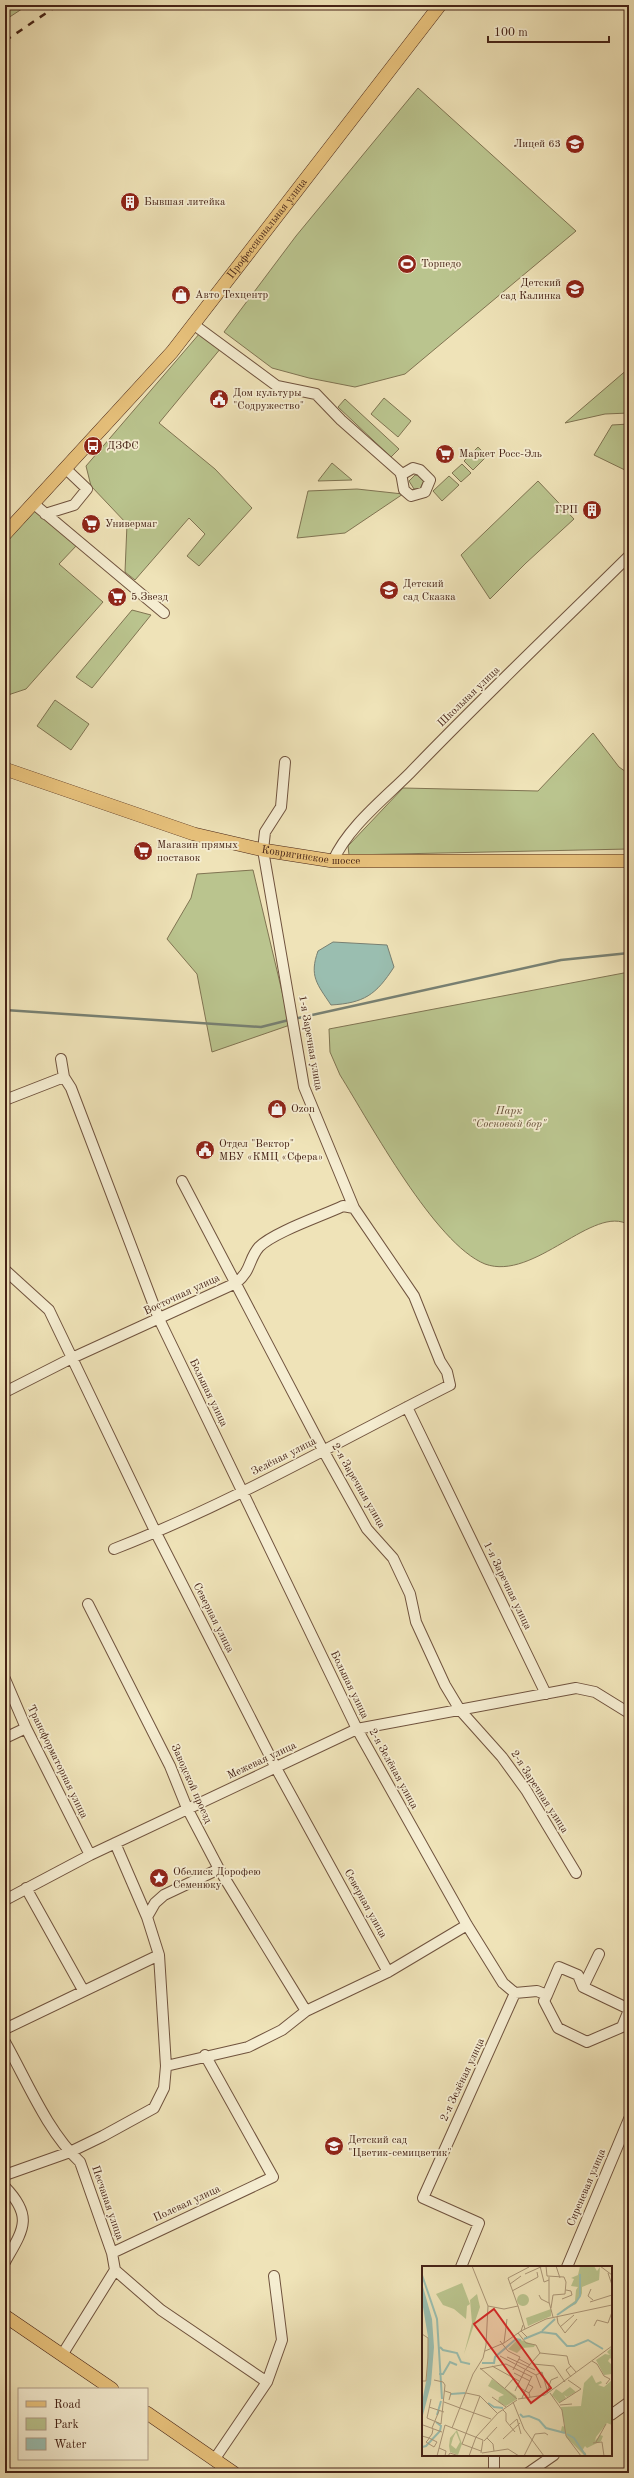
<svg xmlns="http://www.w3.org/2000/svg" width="634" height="2478" viewBox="0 0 634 2478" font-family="'Old Standard TT',serif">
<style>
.green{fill:#bac48e;stroke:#807452}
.water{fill:#9abeb0;stroke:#788072}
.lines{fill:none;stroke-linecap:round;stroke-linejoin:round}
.stream{stroke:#788072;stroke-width:2.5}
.minor-casing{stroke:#70533e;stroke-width:12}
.major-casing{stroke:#462316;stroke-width:14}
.minor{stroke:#f5edd1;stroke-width:10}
.major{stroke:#e8c27c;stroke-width:13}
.rail{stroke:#462316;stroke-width:2.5;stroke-dasharray:7 7;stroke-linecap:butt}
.labels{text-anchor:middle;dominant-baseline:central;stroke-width:3.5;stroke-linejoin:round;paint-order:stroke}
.poi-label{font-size:11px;fill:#462316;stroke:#f5edd1;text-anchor:start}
.street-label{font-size:11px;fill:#462316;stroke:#f5edd1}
.park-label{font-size:11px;font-style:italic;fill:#634b34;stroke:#f5edd1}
.inset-river{fill:none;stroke:#9abeb0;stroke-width:2}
.inset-road{fill:none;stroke:#ab9677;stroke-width:1}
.view{fill:#d62828;fill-opacity:0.15;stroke:#d62828;stroke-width:2}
.inset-edge{fill:none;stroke:#462316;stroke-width:2}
</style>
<rect width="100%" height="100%" fill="#efe3b8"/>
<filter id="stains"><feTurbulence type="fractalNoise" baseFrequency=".005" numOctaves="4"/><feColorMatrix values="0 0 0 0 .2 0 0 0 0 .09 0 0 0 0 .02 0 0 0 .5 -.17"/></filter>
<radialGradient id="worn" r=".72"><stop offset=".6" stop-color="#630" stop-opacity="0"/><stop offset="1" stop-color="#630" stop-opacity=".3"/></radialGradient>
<path class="green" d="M5,5h23l-23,15z
M418,88l158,143 -171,143 -50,13 -46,-9 -37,-10 -48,-36 72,-96z
M200,333l21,15 -62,75 56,46 37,39 -53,58 -12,-10 18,-22 -16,-16 -54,62 -10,-8 2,-48 -36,-38 -5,-20z
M629,368v45l-24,1 -40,9z
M384,398l27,23 -13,16 -27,-23z
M345,399l54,50 -8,8 -53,-50z
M629,424v48l-35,-17 18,-30z
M478,447l9,9 -14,14 -9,-9z
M332,463l20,17 -34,1z
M462,464l9,9 -10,9 -9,-9z
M415,475l6,1 3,4 -4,9h-6l-5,-8z
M449,476l10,9 -17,16 -9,-10z
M538,481l36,38 -48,44 -36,36 -29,-44z
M357,489l46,5 -58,39 -48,5 11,-47z
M33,510l44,35 -18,19 44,38 -77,87 -21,7v-154z
M132,610l19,5 -59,73 -16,-11z
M55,700l34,24 -18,26 -34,-24z
M593,733l26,34 10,7v75l-280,6 -1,-9 55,-58 135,3z
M253,870l37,155 -78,27 -15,-78 -30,-35 24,-41 6,-24z
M629,972v253c-35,-22 -95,57 -144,39 -50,-20 -115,-141 -145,-189l-10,-23 -1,-23z"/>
<path class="water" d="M333,942l54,3 7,22c-18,28 -30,36 -63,38 -14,-21 -22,-29 -13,-54z"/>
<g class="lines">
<path class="stream" d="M5,1010l256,17 28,-7
M294,1019l267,-59 68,-7"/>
<g class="minor-casing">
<path id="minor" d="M193,324l84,62 39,8 25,26 60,53 3,17 7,6 14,-4 5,-12 -10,-10 -7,-2 -12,7
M34,504l130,109
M45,514l29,-9 13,-16 -21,-20
M333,861c15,-34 51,-62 77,-88 71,-74 146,-145 219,-217
M61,1059l3,18 7,11 88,231 198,410 110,196 36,58 12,10 -92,205 56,25 -18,44
M5,1100l59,-23
M182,1181l141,269 44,79 26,29 17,36 6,28 29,63 15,25 42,47 24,33 50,83
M5,1270l44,40 107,223 120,235 112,204
M5,1392l67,-34 164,-75c16,-13 12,-23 23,-36 15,-15 63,-31 84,-41l11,2
M407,1407l139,287
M114,1549c116,-45 225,-108 336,-164l-3,-13 -7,-11 -26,-65 -60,-88 -50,-121 -41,-237 2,-18 16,-25 4,-45
M88,1604l82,162 17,42 32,61 87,142
M5,1679l21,49 64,127
M5,1738l21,-10
M26,1888l57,102
M5,1900l85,-45 267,-126 219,-41 19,4 34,21
M147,1917l8,-14 9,-8 55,-26
M583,1987l16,-33
M515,1993l22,-2 10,4 12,-28 19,8 5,12 46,22
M547,1995l-3,6 14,27 29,14 35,-15 7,-17
M5,2029l154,-74
M5,2042c22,39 42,89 75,120l32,91 3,17 -53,85
M166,2066l82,-19 34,-17 24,-19 82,-39 79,-47
M5,2175l65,-23 33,-16 51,-28 10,-20 2,-22 -7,-111 -12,-38 -32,-74
M5,2187c29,30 18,43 0,75
M112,2253l161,-76 -68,-122
M567,2267l62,-148
M115,2270l46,40 106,72
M611,2415l18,-13
M214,2460l53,-78 15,-42 -8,-64
M494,2473v-18
M528,2473l26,-18"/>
</g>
<g class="major-casing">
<g id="major">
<path id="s1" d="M5,534l167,-182 268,-347"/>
<path id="s2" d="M5,769l189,65 69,16 70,11h296"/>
<path d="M5,2316l107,73"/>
<path d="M147,2413l87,60"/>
</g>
</g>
<use href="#minor" class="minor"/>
<use href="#major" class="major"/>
<path class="rail" d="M5,41l53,-36"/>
</g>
<defs>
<g id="university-disc" transform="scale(1)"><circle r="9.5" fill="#8f2418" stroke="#f5edd1"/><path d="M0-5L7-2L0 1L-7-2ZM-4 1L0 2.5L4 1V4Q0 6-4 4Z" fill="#fff"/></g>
<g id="building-disc" transform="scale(1)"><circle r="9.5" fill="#8f2418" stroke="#f5edd1"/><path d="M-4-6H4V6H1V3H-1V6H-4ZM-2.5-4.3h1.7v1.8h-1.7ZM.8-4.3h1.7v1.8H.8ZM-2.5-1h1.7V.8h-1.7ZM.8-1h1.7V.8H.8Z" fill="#fff"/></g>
<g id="stadium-disc" transform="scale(1)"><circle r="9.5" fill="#8f2418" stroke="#f5edd1"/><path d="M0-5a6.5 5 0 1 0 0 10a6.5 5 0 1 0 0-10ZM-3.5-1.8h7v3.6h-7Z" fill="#fff"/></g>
<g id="school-disc" transform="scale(1)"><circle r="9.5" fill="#8f2418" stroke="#f5edd1"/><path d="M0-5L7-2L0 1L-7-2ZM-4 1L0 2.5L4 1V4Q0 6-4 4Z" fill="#fff"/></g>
<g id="shop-disc" transform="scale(1)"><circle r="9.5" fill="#8f2418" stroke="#f5edd1"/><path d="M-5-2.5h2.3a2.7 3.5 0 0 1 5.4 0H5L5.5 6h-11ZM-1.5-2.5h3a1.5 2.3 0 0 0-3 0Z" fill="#fff"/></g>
<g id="civic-disc" transform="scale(1)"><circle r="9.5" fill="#8f2418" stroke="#f5edd1"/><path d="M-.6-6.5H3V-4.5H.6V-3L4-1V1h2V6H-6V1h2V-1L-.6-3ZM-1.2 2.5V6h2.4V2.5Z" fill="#fff"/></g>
<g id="bus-disc" transform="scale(1)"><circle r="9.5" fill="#8f2418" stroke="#f5edd1"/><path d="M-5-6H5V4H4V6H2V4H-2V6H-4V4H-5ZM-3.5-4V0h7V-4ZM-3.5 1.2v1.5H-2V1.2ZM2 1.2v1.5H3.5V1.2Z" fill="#fff"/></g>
<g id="supermarket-disc" transform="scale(1)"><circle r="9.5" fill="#8f2418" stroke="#f5edd1"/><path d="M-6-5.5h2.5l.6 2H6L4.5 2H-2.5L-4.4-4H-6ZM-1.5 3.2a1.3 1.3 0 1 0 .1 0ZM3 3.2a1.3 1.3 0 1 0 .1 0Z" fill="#fff"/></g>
<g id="sight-disc" transform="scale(1)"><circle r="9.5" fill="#8f2418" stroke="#f5edd1"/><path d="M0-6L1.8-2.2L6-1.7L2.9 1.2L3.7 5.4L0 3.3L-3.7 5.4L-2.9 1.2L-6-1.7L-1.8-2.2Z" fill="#fff"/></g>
</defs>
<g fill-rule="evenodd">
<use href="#university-disc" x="575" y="144"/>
<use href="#building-disc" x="130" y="202"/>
<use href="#stadium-disc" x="407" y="264"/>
<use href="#school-disc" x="575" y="289"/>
<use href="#shop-disc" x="181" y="295"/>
<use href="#civic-disc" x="219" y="399"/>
<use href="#bus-disc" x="93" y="446"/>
<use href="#supermarket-disc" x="445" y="454"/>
<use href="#building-disc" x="592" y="510"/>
<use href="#supermarket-disc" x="91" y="524"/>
<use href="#school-disc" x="389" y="590"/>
<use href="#supermarket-disc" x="117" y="597"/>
<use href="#supermarket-disc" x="143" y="851"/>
<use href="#shop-disc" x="277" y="1109"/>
<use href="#civic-disc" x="205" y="1150"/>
<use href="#sight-disc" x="159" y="1878"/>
<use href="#school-disc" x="334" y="2146"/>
</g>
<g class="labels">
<g class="poi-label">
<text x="561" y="144" text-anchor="end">Лицей 63</text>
<text x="144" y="202">Бывшая литейка</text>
<text x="421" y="264">Торпедо</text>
<text x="561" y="283" text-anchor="end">Детский<tspan x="561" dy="13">сад Калинка</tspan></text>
<text x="195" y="295">Авто Техцентр</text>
<text x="233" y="393">Дом культуры<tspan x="233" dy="13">"Содружество"</tspan></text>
<text x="107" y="446">ДЗФС</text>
<text x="459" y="454">Маркет Росс-Эль</text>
<text x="578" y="510" text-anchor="end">ГРП</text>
<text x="105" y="524">Универмаг</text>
<text x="403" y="584">Детский<tspan x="403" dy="13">сад Сказка</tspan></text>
<text x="131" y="597">5 Звезд</text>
<text x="157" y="845">Магазин прямых<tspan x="157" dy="13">поставок</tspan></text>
<text x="291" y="1109">Ozon</text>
<text x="219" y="1144">Отдел "Вектор"<tspan x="219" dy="13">МБУ «КМЦ «Сфера»</tspan></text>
<text x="173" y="1872">Обелиск Дорофею<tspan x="173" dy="13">Семенюку</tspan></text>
<text x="348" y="2140">Детский сад<tspan x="348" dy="13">"Цветик-семицветик"</tspan></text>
</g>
<g class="street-label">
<text stroke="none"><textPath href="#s1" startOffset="403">Профессиональная улица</textPath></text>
<text transform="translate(469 697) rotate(-44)">Школьная улица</text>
<text stroke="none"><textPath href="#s2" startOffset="319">Ковригинское шоссе</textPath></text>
<text transform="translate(310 1043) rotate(80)">1-я Заречная улица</text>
<text transform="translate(182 1295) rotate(-25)">Восточная улица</text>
<text transform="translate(208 1393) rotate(64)">Большая улица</text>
<text transform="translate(284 1457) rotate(-27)">Зелёная улица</text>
<text transform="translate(358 1486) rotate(60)">2-я Заречная улица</text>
<text transform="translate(507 1586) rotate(64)">1-я Заречная улица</text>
<text transform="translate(213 1618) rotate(63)">Северная улица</text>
<text transform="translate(349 1685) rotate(64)">Большая улица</text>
<text transform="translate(262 1761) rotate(-25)">Межевая улица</text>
<text transform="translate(57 1762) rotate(64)">Трансформаторная улица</text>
<text transform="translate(393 1769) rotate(61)">2-я Зелёная улица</text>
<text transform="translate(191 1784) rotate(66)">Заводской проезд</text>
<text transform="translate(539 1792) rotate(57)">2-я Заречная улица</text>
<text transform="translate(365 1904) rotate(61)">Северная улица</text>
<text transform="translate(463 2080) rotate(-65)">2-я Зелёная улица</text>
<text transform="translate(587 2188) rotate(-67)">Сиреневая улица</text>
<text transform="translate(107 2203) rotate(71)">Песчаная улица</text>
<text transform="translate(187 2204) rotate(-25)">Полевая улица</text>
</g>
<g class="park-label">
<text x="509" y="1111">Парк<tspan x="509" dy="13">"Сосновый бор"</tspan></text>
</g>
</g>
<g transform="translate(422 2266)">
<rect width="190" height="190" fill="#efe3b8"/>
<path d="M158,0h14l3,5 3,-4 -1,13 -17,7v6l-1,3 -1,-2 -4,10 -15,7 14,-10 1,-11 2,-3 -7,-1 3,-7 -3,-1 7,-3zM40,17l8,21 -3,2 -1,13 -12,-10 -11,-4 -7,-11zM95 34a6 6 0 1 1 12 0a6 6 0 1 1-12 0ZM55,28l3,13 -16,47 8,-31 -2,-23zM129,43v7l-23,10 -2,-8zM96,73l17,6 -1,2 -12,1 -5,5 -9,-4zM189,82l1,12 -2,-2 -2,3 3,3 1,10 -8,1 -8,-15 9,-6 5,1 -3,-3zM170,109l4,8 5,-2 1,2 -4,2 6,2 8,-7v45l-5,-2 -11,14 -1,4 5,-6 3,1 -2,5 -14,7 -2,-2 -3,5 4,2 -1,3 -19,-19v-4l-5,-2 1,-5 3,1 -4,-20 20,-1 3,-23zM70,113l24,17 1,3 -11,7 -8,-4 1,-5 5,-2 -16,-9zM148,121l6,5 -9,5 -3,-2 2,3 -7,5 -7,-8 4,-6 6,4zM35,164l5,14 -4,11 -8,-3 -1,-6 1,-8zM34,166l4,10 -4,7 -5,-4 2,-7 4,5 -4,-5z" fill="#bac48e" fill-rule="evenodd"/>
<path d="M0,17l10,36 2,28 -3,37 -9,35v-17l5,-25 1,-40 -6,-36z" fill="#9abeb0"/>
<path class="inset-river" d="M0,9l15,44 5,80M135,49l19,-13 4,-6v-22M120,65l13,-12M102,73l17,-7 15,2 11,12h7l14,-6 15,9M18,81l3,3 14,3 4,9 9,2M60,97h12l1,-6 21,-18 5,1M17,108h4l7,-12 7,3M29,128l14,-1M66,137l6,4 9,1M98,148l3,3 6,-1 10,4 7,8 19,5M15,149l4,-14M145,168l7,4 12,18M0,181l4,-1 14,-15 1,-5 -5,-4"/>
<path class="inset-road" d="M118,0l4,16 5,-2M124,0l1,10 17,1 2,5 -1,12 -12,1 -2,13M134,0l4,12M178,0l12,9M186,7l4,12M103,8l18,-8M127,11v25l4,15M88,18l11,-8M169,23l-3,7 5,4M90,25l26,-14 -1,-5M117,29l2,4 8,4M140,33l10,-4 -1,-4 -5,-1M168,36l22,-7M66,40l16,3 14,-3 7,23M96,40l-10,-28 21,-11M135,51l1,6 7,10 12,-14M101,59l-2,6 6,6M172,60l3,-6 11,3 4,-11M138,61l14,-12M96,67l8,10 10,2 4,8M0,68l6,4v19l-2,24h-4M78,75l8,10 12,6 -7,13M82,77l3,-24M63,85l19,-8 17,-12 25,-12 66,-14M118,87l27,3 2,8 7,8M78,90l36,19 5,13M85,91l28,13M97,93l11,6M170,95l5,3 7,12 6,3 -4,5M111,98l21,2 11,16M70,100l27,15M149,100l-5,4 5,7M58,102l37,31M58,103l26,-5 26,13M92,107l16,8M114,109l6,-3 6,21M106,118l5,3 -4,6M95,120l12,7 1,4M83,122l9,-10M23,125l6,2 -2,7M93,125l10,-21 15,-17M125,126l4,-12 7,-3M44,127l14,3 17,17M128,127l12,17 4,26 15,20M58,130l-18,48 19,7M70,131l14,10M100,132l10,-22M9,133l-4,19 14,6 4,-39 -2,-3 -9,-2M96,133l27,-4 67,-49M22,136l16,6M91,136l11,27 20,27M137,137l22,-14 -13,-9M138,139l12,-1M7,141l15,5M38,142l31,11M81,144l3,3v8l9,11M1,159l19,7M88,159l7,-6 4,15M10,162l7,-17M30,162l21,-54 10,-16 3,-13 2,-39 -16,-40M0,170l7,2 8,4 -3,5 -8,-5 2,-2 1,-2 3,-4 1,-5M65,172l6,6 1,7M81,173l17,-16M62,175l13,-14M174,176l10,-18M171,177l9,-1 2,14M17,182l7,3 -1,5M60,187l26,-4 11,7M15,190l8,-31 38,15 -2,13M26,190l2,-3 9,3M47,190l7,-19 22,-24 19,-13M102,190l11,-22 10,-1 3,2"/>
<path class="view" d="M72,43l57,79 -20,15 -57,-79z"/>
<rect width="190" height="190" class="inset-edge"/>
</g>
<rect width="634" height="2478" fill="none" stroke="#efe3b8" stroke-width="20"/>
<rect x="6" y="6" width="622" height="2466" fill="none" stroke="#462316" stroke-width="2"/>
<rect x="10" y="10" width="614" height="2458" fill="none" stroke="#462316"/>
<rect x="18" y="2388" width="130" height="72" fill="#f5edd1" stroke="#af9c86"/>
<rect x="26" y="2401" width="20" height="6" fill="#e8c27c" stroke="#af9c86"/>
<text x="54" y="2408" font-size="12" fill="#462316">Road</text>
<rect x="26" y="2418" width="20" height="12" fill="#bac48e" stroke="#af9c86"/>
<text x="54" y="2428" font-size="12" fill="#462316">Park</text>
<rect x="26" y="2438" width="20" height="12" fill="#9abeb0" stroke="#af9c86"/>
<text x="54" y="2448" font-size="12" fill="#462316">Water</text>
<path d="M488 36v6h121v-6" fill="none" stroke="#462316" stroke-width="2"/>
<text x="494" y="36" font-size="12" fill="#462316" stroke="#f5edd1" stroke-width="3" paint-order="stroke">100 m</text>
<rect width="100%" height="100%" filter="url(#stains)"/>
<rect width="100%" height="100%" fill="url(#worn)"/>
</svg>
